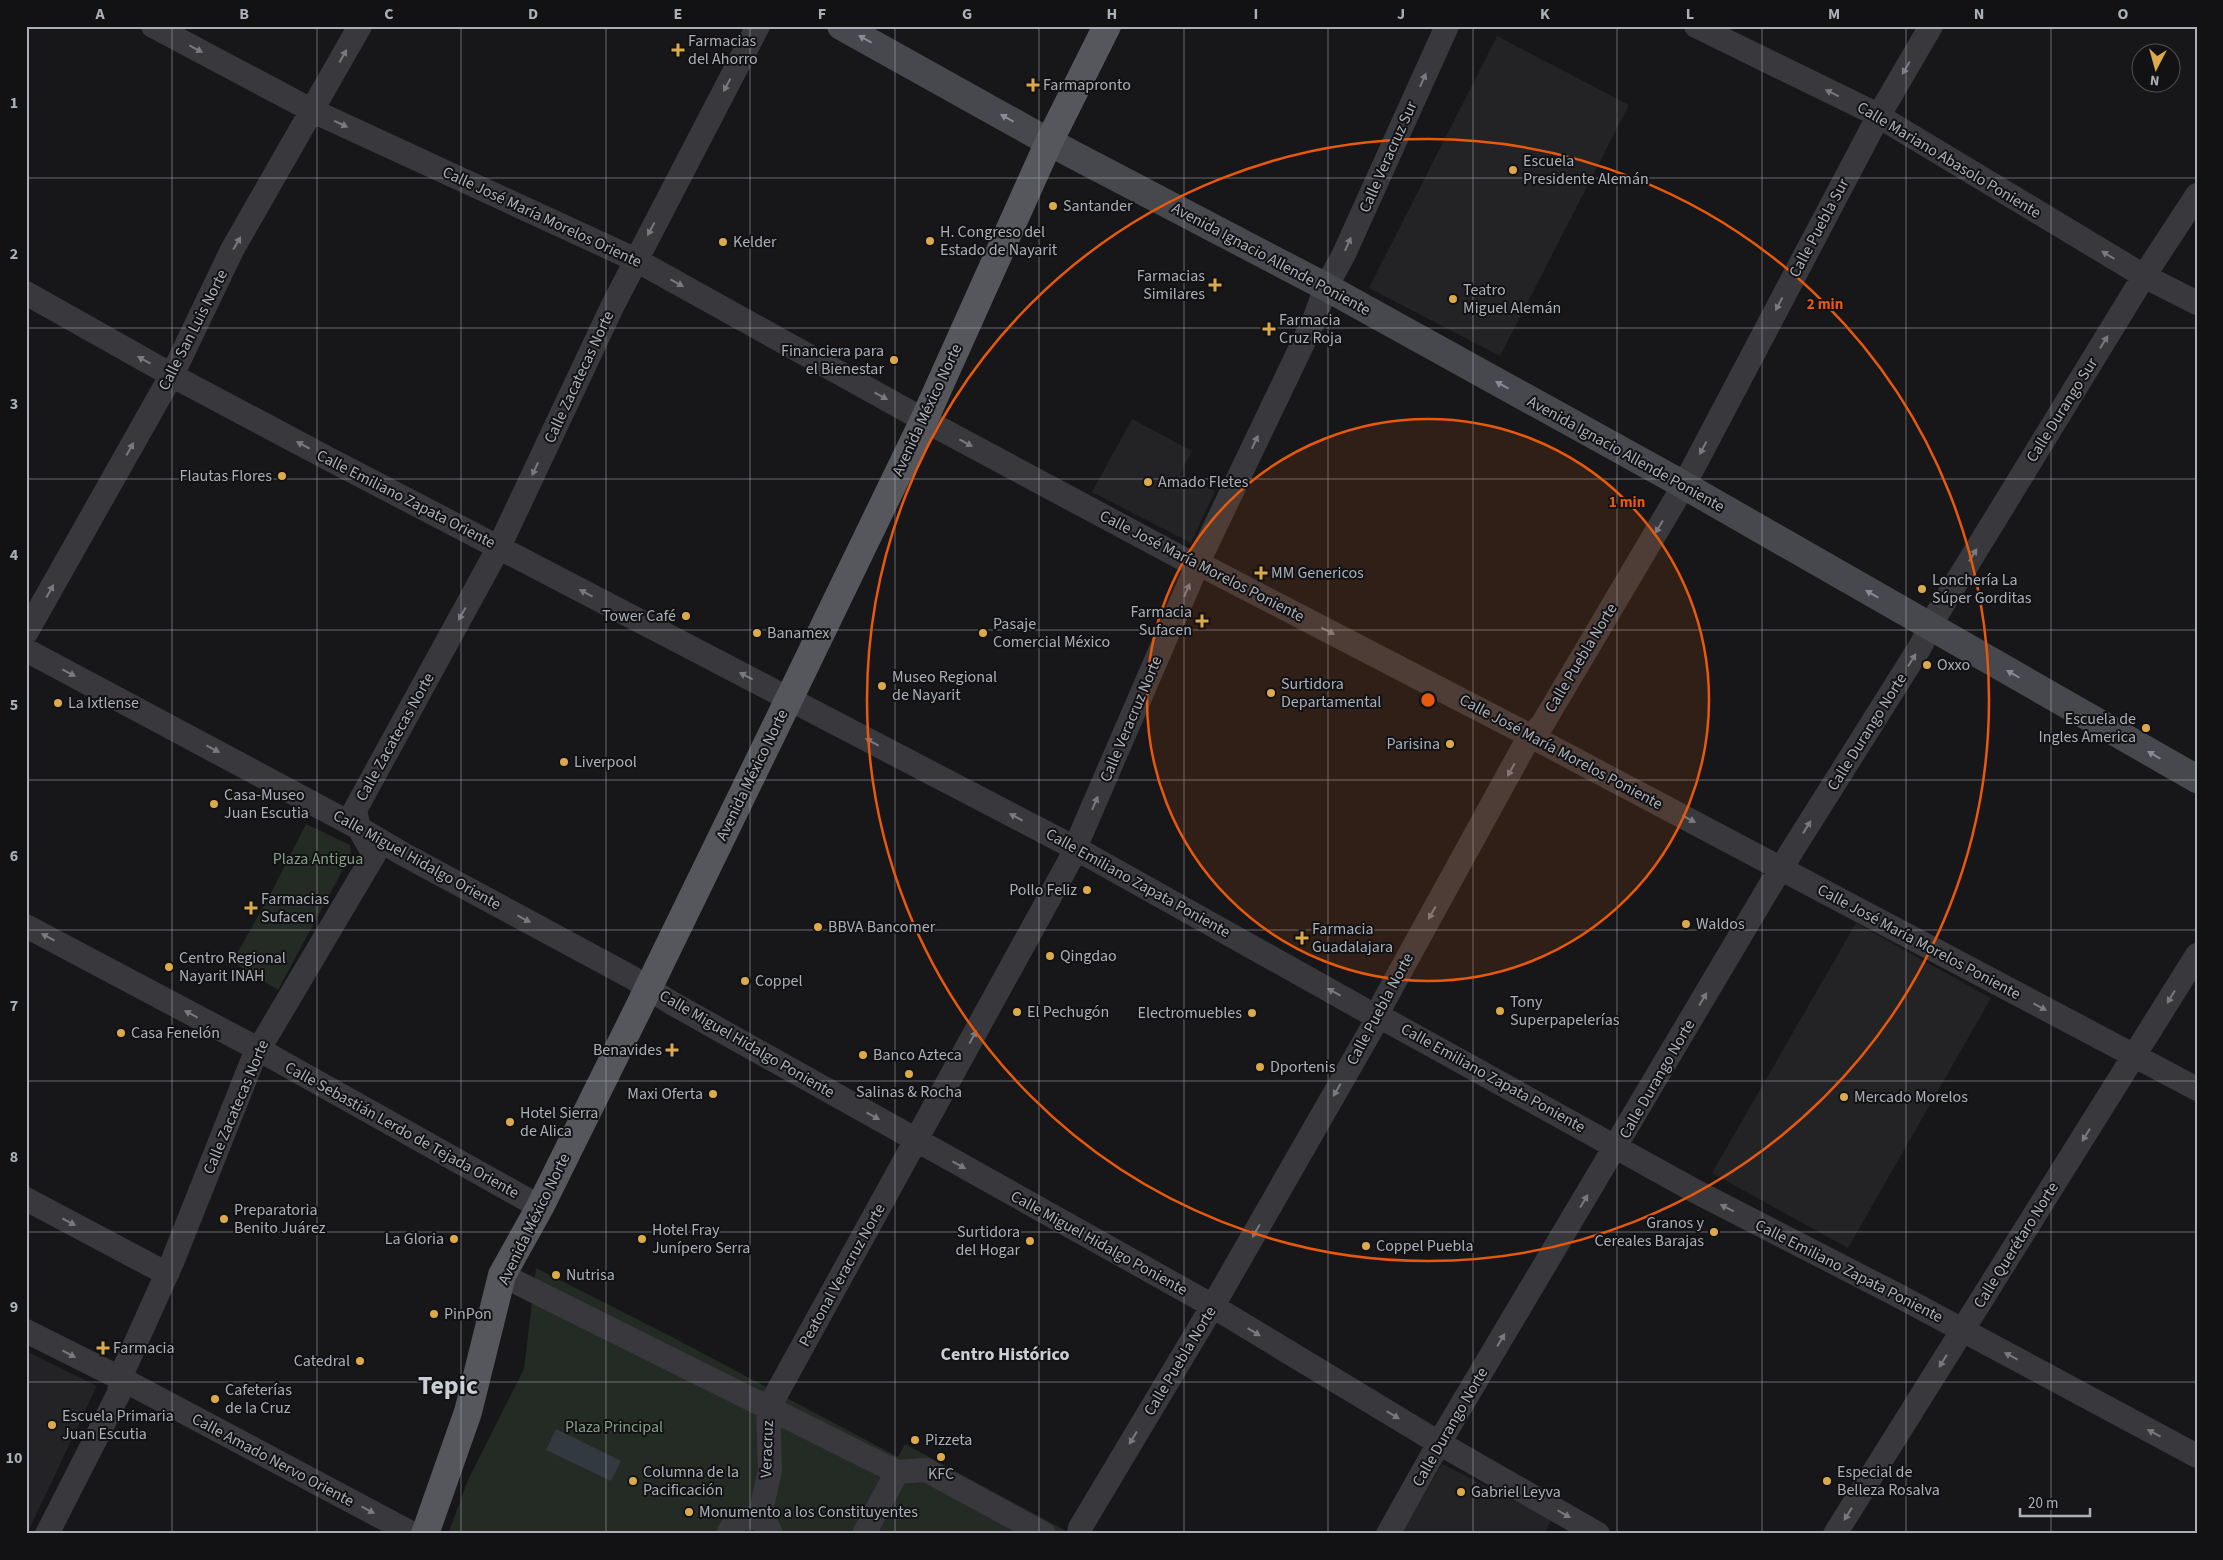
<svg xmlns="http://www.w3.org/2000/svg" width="2223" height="1560" viewBox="0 0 2223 1560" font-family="'Source Sans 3',sans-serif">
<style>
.built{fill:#232326}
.green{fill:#242a24}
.water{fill:#323a40}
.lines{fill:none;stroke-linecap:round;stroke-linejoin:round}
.street{stroke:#39393d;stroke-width:24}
.secondary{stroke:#47484d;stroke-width:28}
.primary{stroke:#55575c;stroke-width:28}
.oneway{fill:#888b92}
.oneway2{fill:#787a80}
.grid{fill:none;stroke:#abafb7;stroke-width:1;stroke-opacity:0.55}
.ring{fill:none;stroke:#e8590c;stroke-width:2.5}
.poi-dot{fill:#ddaa4b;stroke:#121214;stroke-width:2}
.labels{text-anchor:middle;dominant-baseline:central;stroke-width:4;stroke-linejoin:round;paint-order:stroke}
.poi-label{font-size:16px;fill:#abafb7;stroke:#121214;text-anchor:start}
.street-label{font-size:16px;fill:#abafb7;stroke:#121214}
.park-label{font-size:16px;fill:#84a085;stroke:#121214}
.neighbourhood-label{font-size:18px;font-weight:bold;fill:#cbced4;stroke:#121214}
.town-label{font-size:26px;font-weight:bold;fill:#cbced4;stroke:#121214}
.centre{fill:#e8590c;stroke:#121214;stroke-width:2.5}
.ring-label{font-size:15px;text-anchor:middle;font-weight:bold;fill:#e8590c;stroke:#121214;stroke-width:4;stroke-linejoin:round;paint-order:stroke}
.neatline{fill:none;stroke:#abafb7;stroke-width:2}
.grid-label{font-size:16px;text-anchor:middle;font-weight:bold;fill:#abafb7}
</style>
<rect width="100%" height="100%" fill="#171719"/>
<path class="built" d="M1497,36l132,69 -129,251 -131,-68z
M1132,419l60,32 -12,23 35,17 -24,52 -99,-51z
M1856,923l135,75 -143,250 -136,-75z
M26,1351l71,35 -70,148h-1z
M1442,1464l110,55 -8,15h-143z"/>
<path class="green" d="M306,824l44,21 1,7 -5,12 -68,126 -46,-28 37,-65z
M536,1268l138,70 224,119 7,-13 165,89 -622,1 20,-54 56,-111z"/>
<path class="water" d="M556,1429l65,32 -10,20 -65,-31z"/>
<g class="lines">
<path class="street" d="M153,26l160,85 323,149 288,160 265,142 20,7 314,163 674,357
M1696,26l174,85 274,165 53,27
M26,293l158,89 145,77 746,389 302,169 9,3 309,171 204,105 298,160
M26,633l149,-264 57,-119 128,-224
M26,650l333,178 44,26 228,123 39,25 534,299 235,142 159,91
M26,926l232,123 282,158
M26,1199l132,70 10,3
M502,1275l395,197 29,-2 118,64
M26,1331l94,47 293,156
M759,1519l11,-48 -2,-62 301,-547 133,-308 112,-234 12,-33 18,-33 103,-228
M47,1534l72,-141 1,-15 53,-118 80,-201 121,-204 -15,-27 -4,-18 144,-263 113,-240 146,-281
M728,1534c8,-21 36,-22 43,0
M864,1534l33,-62
M1079,1534l1,-6 138,-231 153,-267 13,-29 139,-253 7,-12 12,-11 142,-240 194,-368 53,-91
M1388,1534l51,-91 332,-559 149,-237 17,-33 207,-338 53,-81
M1835,1534l362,-579"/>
<path class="secondary" d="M841,26l208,116 277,145 347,192 524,300"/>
<path class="primary" d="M425,1534l43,-122 34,-137 38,-68 101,-204 148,-304 135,-279 125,-278 58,-116"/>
</g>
<defs><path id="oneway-solid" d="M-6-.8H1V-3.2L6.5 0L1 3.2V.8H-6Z" transform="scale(1.25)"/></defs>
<g class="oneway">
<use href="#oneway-solid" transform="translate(865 39) rotate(-151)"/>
<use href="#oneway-solid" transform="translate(1007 118) rotate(-151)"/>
<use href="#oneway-solid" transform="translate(1502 385) rotate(-151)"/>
<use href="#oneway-solid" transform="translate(1872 594) rotate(-150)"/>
<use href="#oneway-solid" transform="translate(2013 674) rotate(-150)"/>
<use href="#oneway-solid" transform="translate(2154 755) rotate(-150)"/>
</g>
<g class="oneway2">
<use href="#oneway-solid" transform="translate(196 49) rotate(28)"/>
<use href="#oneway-solid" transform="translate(343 56) rotate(-61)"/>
<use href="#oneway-solid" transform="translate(1906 68) rotate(120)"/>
<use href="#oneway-solid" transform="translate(1423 80) rotate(-66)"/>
<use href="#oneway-solid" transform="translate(727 85) rotate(118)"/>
<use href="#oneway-solid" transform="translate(1832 93) rotate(-154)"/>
<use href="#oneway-solid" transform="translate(341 124) rotate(25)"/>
<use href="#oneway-solid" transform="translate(651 229) rotate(118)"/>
<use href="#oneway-solid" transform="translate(237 243) rotate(-60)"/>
<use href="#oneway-solid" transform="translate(1348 244) rotate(-66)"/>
<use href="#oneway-solid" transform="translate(2108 255) rotate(-149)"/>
<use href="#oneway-solid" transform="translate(677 283) rotate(29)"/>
<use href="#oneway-solid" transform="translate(1779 304) rotate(118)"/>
<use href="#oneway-solid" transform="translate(2104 342) rotate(-58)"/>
<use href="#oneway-solid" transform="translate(144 360) rotate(-151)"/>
<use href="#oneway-solid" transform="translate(881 396) rotate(29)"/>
<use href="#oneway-solid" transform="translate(1255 442) rotate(-65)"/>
<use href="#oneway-solid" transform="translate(966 443) rotate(28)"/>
<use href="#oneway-solid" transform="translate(303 445) rotate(-152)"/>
<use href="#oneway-solid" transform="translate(1703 448) rotate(118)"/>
<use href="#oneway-solid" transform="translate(130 449) rotate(-61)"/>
<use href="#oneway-solid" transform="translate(535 469) rotate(115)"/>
<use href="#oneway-solid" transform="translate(1659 527) rotate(121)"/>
<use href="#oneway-solid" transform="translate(1973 555) rotate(-58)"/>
<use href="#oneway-solid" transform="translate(1187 590) rotate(-67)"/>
<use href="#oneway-solid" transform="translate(50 591) rotate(-61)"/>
<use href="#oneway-solid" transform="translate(586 593) rotate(-152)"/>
<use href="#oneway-solid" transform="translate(462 614) rotate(119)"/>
<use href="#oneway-solid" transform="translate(1328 631) rotate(27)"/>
<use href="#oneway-solid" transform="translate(1912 660) rotate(-58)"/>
<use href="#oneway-solid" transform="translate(69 673) rotate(28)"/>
<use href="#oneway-solid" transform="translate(746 676) rotate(-153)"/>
<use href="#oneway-solid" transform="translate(872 742) rotate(-152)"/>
<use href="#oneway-solid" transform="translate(213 749) rotate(28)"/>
<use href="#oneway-solid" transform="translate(1511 770) rotate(119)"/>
<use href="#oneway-solid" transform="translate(1095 803) rotate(-67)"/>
<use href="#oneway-solid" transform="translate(1016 817) rotate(-152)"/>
<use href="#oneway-solid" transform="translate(1689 819) rotate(28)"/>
<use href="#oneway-solid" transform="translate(1807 827) rotate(-58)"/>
<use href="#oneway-solid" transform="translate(1432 913) rotate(119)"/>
<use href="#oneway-solid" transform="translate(524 919) rotate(28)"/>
<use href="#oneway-solid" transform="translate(48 937) rotate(-152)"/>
<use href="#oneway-solid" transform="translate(1334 992) rotate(-151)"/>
<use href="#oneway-solid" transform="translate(2171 997) rotate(121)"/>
<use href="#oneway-solid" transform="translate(1703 999) rotate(-60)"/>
<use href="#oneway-solid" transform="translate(2040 1007) rotate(28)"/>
<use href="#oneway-solid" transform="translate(191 1014) rotate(-152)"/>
<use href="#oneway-solid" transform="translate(973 1037) rotate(-61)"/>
<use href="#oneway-solid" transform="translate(1337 1090) rotate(120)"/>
<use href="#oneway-solid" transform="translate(873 1116) rotate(29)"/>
<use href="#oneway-solid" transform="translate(2086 1135) rotate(122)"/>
<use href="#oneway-solid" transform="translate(959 1165) rotate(29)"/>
<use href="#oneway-solid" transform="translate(1584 1201) rotate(-59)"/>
<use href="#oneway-solid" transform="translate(1727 1208) rotate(-153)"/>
<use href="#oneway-solid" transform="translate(69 1222) rotate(28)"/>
<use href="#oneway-solid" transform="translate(1256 1231) rotate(120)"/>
<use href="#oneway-solid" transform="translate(1254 1332) rotate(31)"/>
<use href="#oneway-solid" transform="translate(1501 1340) rotate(-59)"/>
<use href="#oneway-solid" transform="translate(69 1354) rotate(28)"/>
<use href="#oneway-solid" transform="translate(2011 1356) rotate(-152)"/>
<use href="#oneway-solid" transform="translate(1943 1361) rotate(122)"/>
<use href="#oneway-solid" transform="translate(1393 1415) rotate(31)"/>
<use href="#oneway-solid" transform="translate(2154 1433) rotate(-152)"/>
<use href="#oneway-solid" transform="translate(1133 1438) rotate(121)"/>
<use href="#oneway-solid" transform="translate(368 1510) rotate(28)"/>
<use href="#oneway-solid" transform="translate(1564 1514) rotate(30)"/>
<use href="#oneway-solid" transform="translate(1848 1514) rotate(122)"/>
</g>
<path class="grid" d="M172,26v1508M317,26v1508M461,26v1508M606,26v1508M750,26v1508M895,26v1508M1039,26v1508M1184,26v1508M1328,26v1508M1473,26v1508M1617,26v1508M1762,26v1508M1906,26v1508M2051,26v1508M26,178h2171M26,328h2171M26,479h2171M26,630h2171M26,780h2171M26,930h2171M26,1081h2171M26,1232h2171M26,1382h2171"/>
<circle cx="1428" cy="700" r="281" fill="#e8590c" fill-opacity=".12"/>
<g class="ring">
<circle cx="1428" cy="700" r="281"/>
<circle cx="1428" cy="700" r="561"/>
</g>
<g class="poi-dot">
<path d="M675.5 42.5h5v5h5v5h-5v5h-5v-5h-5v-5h5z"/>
<path d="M1030.5 77.5h5v5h5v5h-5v5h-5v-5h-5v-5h5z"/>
<circle cx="1513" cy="170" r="5"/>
<circle cx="1053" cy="206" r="5"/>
<circle cx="930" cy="241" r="5"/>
<circle cx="723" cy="242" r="5"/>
<path d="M1212.5 277.5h5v5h5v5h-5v5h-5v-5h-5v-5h5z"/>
<circle cx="1453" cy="299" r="5"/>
<path d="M1266.5 321.5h5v5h5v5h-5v5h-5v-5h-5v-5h5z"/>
<circle cx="894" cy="360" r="5"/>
<circle cx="282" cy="476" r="5"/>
<circle cx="1148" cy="482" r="5"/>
<path d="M1258.5 565.5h5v5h5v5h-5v5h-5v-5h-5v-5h5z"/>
<circle cx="1922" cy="589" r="5"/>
<circle cx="686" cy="616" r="5"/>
<path d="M1199.5 613.5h5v5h5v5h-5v5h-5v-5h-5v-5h5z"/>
<circle cx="757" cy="633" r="5"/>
<circle cx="983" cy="633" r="5"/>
<circle cx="1927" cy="665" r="5"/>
<circle cx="882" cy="686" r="5"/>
<circle cx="1271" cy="693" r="5"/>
<circle cx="58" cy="703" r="5"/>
<circle cx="2146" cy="728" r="5"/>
<circle cx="1450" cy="744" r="5"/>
<circle cx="564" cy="762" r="5"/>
<circle cx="214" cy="804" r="5"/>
<circle cx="1087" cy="890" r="5"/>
<path d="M248.5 900.5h5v5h5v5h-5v5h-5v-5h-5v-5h5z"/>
<circle cx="1686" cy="924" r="5"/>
<circle cx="818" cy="927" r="5"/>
<path d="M1299.5 930.5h5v5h5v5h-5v5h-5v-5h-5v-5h5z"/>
<circle cx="1050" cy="956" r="5"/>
<circle cx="169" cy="967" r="5"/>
<circle cx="745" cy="981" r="5"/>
<circle cx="1500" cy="1011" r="5"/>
<circle cx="1017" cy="1012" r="5"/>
<circle cx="1252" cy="1013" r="5"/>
<circle cx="121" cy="1033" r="5"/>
<path d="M669.5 1042.5h5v5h5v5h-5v5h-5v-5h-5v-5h5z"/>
<circle cx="863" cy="1055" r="5"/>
<circle cx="1260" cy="1067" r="5"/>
<circle cx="909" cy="1074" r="5"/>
<circle cx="713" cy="1094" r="5"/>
<circle cx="1844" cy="1097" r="5"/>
<circle cx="510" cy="1122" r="5"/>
<circle cx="224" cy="1219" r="5"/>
<circle cx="1714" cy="1232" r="5"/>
<circle cx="454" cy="1239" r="5"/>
<circle cx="642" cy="1239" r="5"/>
<circle cx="1030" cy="1241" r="5"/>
<circle cx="1366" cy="1246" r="5"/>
<circle cx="556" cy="1275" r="5"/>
<circle cx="434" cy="1314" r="5"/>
<path d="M100.5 1340.5h5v5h5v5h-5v5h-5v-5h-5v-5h5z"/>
<circle cx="360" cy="1361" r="5"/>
<circle cx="215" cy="1399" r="5"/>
<circle cx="52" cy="1425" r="5"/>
<circle cx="915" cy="1440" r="5"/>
<circle cx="941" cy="1457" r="5"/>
<circle cx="633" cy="1481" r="5"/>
<circle cx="1827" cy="1481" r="5"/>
<circle cx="1461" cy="1492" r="5"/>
<circle cx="689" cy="1512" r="5"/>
</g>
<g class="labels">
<g class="poi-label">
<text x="688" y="41">Farmacias<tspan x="688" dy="18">del Ahorro</tspan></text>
<text x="1043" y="85">Farmapronto</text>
<text x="1523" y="161">Escuela<tspan x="1523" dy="18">Presidente Alemán</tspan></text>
<text x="1063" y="206">Santander</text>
<text x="940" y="232">H. Congreso del<tspan x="940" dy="18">Estado de Nayarit</tspan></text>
<text x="733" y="242">Kelder</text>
<text x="1205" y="276" text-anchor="end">Farmacias<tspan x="1205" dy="18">Similares</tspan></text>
<text x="1463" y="290">Teatro<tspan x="1463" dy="18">Miguel Alemán</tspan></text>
<text x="1279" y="320">Farmacia<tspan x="1279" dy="18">Cruz Roja</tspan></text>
<text x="884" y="351" text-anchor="end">Financiera para<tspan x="884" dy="18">el Bienestar</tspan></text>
<text x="272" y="476" text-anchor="end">Flautas Flores</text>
<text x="1158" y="482">Amado Fletes</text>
<text x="1271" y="573">MM Genericos</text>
<text x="1932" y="580">Lonchería La<tspan x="1932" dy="18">Súper Gorditas</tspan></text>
<text x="1192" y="612" text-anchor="end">Farmacia<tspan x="1192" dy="18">Sufacen</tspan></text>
<text x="676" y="616" text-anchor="end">Tower Café</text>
<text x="993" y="624">Pasaje<tspan x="993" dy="18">Comercial México</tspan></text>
<text x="767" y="633">Banamex</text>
<text x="1937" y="665">Oxxo</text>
<text x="892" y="677">Museo Regional<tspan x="892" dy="18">de Nayarit</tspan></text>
<text x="1281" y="684">Surtidora<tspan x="1281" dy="18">Departamental</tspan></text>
<text x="68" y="703">La Ixtlense</text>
<text x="2136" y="719" text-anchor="end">Escuela de<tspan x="2136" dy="18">Ingles America</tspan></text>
<text x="1440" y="744" text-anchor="end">Parisina</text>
<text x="574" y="762">Liverpool</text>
<text x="224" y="795">Casa-Museo<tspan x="224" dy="18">Juan Escutia</tspan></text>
<text x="1077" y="890" text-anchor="end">Pollo Feliz</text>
<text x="261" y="899">Farmacias<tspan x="261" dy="18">Sufacen</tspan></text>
<text x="1696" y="924">Waldos</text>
<text x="828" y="927">BBVA Bancomer</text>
<text x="1312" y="929">Farmacia<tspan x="1312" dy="18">Guadalajara</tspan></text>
<text x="1060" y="956">Qingdao</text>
<text x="179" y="958">Centro Regional<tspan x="179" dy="18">Nayarit INAH</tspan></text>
<text x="755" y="981">Coppel</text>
<text x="1510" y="1002">Tony<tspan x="1510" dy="18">Superpapelerías</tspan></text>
<text x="1027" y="1012">El Pechugón</text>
<text x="1242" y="1013" text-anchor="end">Electromuebles</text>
<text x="131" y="1033">Casa Fenelón</text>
<text x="662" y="1050" text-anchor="end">Benavides</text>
<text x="873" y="1055">Banco Azteca</text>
<text x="1270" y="1067">Dportenis</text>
<text x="909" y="1092" text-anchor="middle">Salinas &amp; Rocha</text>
<text x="703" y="1094" text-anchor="end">Maxi Oferta</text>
<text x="1854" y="1097">Mercado Morelos</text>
<text x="520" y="1113">Hotel Sierra<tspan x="520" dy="18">de Alica</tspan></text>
<text x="234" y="1210">Preparatoria<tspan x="234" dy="18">Benito Juárez</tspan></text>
<text x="1704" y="1223" text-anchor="end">Granos y<tspan x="1704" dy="18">Cereales Barajas</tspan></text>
<text x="652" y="1230">Hotel Fray<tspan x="652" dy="18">Junípero Serra</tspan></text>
<text x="1020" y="1232" text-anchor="end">Surtidora<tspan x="1020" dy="18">del Hogar</tspan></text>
<text x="444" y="1239" text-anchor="end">La Gloria</text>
<text x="1376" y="1246">Coppel Puebla</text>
<text x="566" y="1275">Nutrisa</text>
<text x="444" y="1314">PinPon</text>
<text x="113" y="1348">Farmacia</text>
<text x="350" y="1361" text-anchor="end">Catedral</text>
<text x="225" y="1390">Cafeterías<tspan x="225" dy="18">de la Cruz</tspan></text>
<text x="62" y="1416">Escuela Primaria<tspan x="62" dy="18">Juan Escutia</tspan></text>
<text x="925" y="1440">Pizzeta</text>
<text x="643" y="1472">Columna de la<tspan x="643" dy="18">Pacificación</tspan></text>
<text x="1837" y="1472">Especial de<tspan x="1837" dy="18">Belleza Rosalva</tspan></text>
<text x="941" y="1474" text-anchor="middle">KFC</text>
<text x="1471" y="1492">Gabriel Leyva</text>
<text x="699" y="1512">Monumento a los Constituyentes</text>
</g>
<g class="street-label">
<text transform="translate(1388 157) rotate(-66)">Calle Veracruz Sur</text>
<text transform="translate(1949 160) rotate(31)">Calle Mariano Abasolo Poniente</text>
<text transform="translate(542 217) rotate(25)">Calle José María Morelos Oriente</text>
<text transform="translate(1819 228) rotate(-62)">Calle Puebla Sur</text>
<text transform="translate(1271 259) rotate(28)">Avenida Ignacio Allende Poniente</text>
<text transform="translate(193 330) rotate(-63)">Calle San Luis Norte</text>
<text transform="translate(579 377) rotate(-65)">Calle Zacatecas Norte</text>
<text transform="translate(927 410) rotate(-65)">Avenida México Norte</text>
<text transform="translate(2062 410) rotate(-58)">Calle Durango Sur</text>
<text transform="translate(1626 454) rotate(29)">Avenida Ignacio Allende Poniente</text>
<text transform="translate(406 499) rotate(27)">Calle Emiliano Zapata Oriente</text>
<text transform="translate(1202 566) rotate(27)">Calle José María Morelos Poniente</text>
<text transform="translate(1581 658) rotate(-59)">Calle Puebla Norte</text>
<text transform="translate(1131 719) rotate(-67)">Calle Veracruz Norte</text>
<text transform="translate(1867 732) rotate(-58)">Calle Durango Norte</text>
<text transform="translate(395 737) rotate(-61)">Calle Zacatecas Norte</text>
<text transform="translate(1561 752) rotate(28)">Calle José María Morelos Poniente</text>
<text transform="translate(752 775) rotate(-64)">Avenida México Norte</text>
<text transform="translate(417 860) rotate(29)">Calle Miguel Hidalgo Oriente</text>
<text transform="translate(1138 883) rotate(29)">Calle Emiliano Zapata Poniente</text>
<text transform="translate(1919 942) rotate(28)">Calle José María Morelos Poniente</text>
<text transform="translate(1380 1009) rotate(-62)">Calle Puebla Norte</text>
<text transform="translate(747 1044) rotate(30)">Calle Miguel Hidalgo Poniente</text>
<text transform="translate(1493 1078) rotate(29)">Calle Emiliano Zapata Poniente</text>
<text transform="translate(1657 1079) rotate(-60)">Calle Durango Norte</text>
<text transform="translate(236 1107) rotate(-67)">Calle Zacatecas Norte</text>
<text transform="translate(402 1130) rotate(29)">Calle Sebastián Lerdo de Tejada Oriente</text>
<text transform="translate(534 1219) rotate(-64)">Avenida México Norte</text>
<text transform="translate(1099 1243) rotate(29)">Calle Miguel Hidalgo Poniente</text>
<text transform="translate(2016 1245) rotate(-58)">Calle Querétaro Norte</text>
<text transform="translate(1849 1271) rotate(27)">Calle Emiliano Zapata Poniente</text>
<text transform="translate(842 1275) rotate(-61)">Peatonal Veracruz Norte</text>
<text transform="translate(1180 1361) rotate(-59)">Calle Puebla Norte</text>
<text transform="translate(1450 1427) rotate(-60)">Calle Durango Norte</text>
<text transform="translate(767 1449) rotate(-88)">Veracruz</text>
<text transform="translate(273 1460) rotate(28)">Calle Amado Nervo Oriente</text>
</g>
<g class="park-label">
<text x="318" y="859">Plaza Antigua</text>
<text x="614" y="1427">Plaza Principal</text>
</g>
<g class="neighbourhood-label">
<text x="1005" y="1354">Centro Histórico</text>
</g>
<g class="town-label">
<text x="448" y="1385">Tepic</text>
</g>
</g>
<circle cx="1428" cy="700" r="8" class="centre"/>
<g class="ring-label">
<text x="1825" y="309">2 min</text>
<text x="1627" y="507">1 min</text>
</g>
<rect width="2223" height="1560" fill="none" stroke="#121214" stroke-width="55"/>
<g transform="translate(2156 68) rotate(186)"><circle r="24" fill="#121214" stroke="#4f5155"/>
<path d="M0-4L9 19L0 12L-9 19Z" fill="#ddaa4b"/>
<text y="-8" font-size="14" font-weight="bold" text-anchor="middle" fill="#abafb7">N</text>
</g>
<path d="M2020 1508v8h70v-8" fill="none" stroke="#abafb7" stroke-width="2.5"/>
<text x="2028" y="1508" font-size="15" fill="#abafb7" stroke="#121214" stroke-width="4" paint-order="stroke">20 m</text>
<rect x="28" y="28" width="2168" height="1504" class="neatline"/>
<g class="grid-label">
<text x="100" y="19">A</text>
<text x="244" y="19">B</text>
<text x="389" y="19">C</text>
<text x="533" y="19">D</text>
<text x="678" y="19">E</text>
<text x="822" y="19">F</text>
<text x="967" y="19">G</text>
<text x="1112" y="19">H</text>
<text x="1256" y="19">I</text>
<text x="1401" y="19">J</text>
<text x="1545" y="19">K</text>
<text x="1690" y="19">L</text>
<text x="1834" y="19">M</text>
<text x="1979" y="19">N</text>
<text x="2123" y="19">O</text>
<text x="14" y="108">1</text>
<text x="14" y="259">2</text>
<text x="14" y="409">3</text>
<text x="14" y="560">4</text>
<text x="14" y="710">5</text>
<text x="14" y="861">6</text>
<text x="14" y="1011">7</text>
<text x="14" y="1162">8</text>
<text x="14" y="1312">9</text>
<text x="14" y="1463">10</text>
</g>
</svg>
